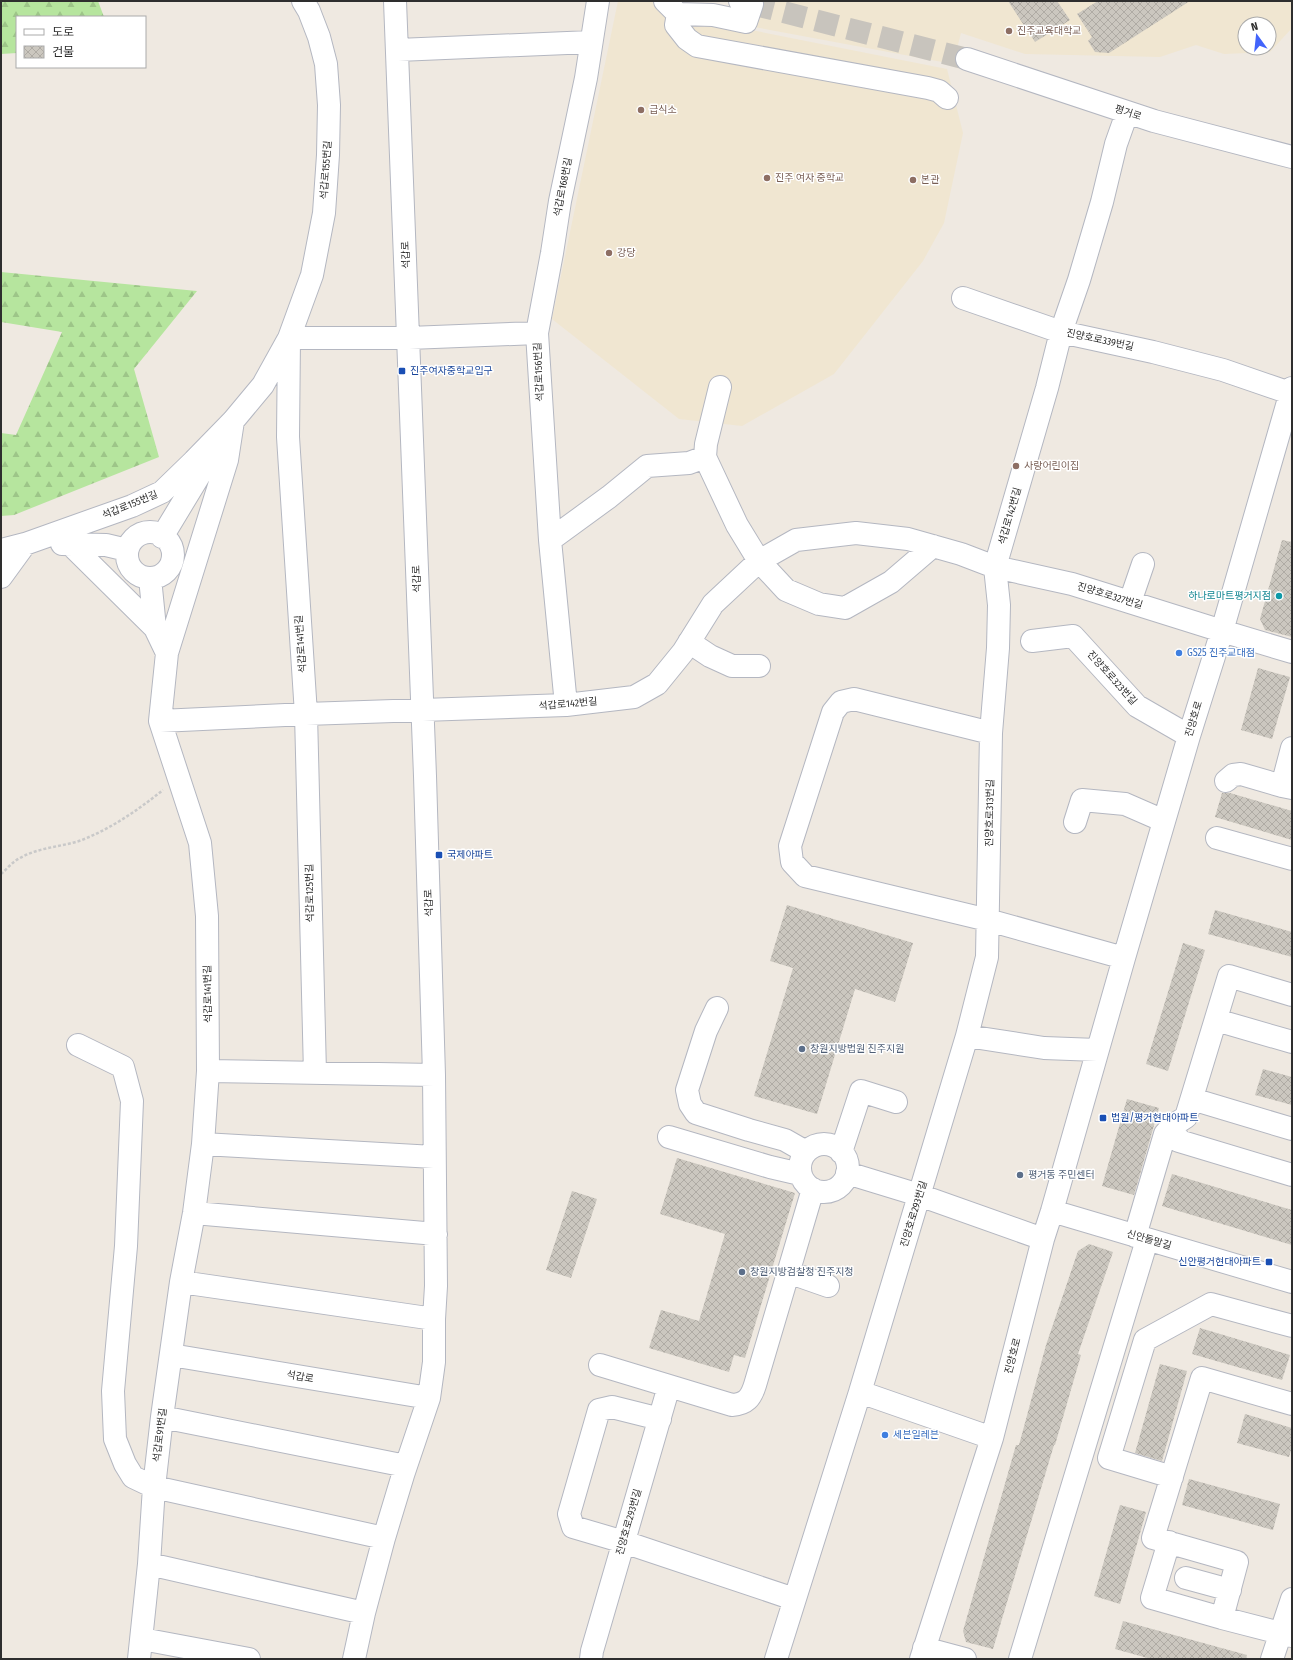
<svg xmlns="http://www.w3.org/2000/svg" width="1293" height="1660" viewBox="0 0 1293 1660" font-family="'Fira Sans Condensed','Noto Sans KR',sans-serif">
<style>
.education{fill:#f0e6d1;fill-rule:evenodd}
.forest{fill:url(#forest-firs)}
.building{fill:url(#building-cross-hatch)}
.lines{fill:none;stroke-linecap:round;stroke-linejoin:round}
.minor-tunnel{stroke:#c8c4bd;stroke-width:22;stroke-dasharray:22 11;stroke-linecap:butt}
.minor-casing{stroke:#b4b7c1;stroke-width:24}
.path{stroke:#c9c9c9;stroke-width:2.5;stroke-dasharray:3 2;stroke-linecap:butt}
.minor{stroke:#fff;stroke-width:22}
.education-dot{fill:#8d6e63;stroke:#fff;stroke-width:1.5}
.transit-dot{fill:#1a4fb4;stroke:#fff;stroke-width:1.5}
.culture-dot{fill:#0f9aa8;stroke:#fff;stroke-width:1.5}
.shop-dot{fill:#3f7fe0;stroke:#fff;stroke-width:1.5}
.service-dot{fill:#5c6f8a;stroke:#fff;stroke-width:1.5}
.labels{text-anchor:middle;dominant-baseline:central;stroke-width:3;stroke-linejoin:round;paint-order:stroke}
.education-label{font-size:10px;fill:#785e54;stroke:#fff;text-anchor:start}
.street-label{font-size:10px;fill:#2e2e2e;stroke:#fff}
.transit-label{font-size:10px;fill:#164399;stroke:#fff;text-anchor:start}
.culture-label{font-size:10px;fill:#0d838f;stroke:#fff;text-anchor:end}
.shop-label{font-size:10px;fill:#366cbe;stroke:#fff;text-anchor:start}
.service-label{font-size:10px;fill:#4e5e75;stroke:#fff;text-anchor:start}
</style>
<defs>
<pattern id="forest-firs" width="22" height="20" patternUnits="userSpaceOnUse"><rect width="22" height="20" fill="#b6e59e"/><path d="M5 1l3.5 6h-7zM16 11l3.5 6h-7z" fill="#9dc588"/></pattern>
<pattern id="building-cross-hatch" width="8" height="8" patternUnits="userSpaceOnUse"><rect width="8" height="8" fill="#cbc7bf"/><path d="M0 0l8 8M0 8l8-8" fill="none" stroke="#afaba4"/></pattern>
</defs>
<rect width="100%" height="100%" fill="#efe9e1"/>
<path class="education" d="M618,1h62l31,21 236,47 16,64 -19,90 -21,38 -89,113 -92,52 -63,-7 -127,-100z
M763,1h529v27l-22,24 -46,2 -28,-9 -36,12 -135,-3 -64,-21 -8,31 -199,-37zM1245,24h24v24h-24z"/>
<path class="forest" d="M1,1h97l6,16h-87v36l-16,1z
M1,272l196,19 -63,78 25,88 -145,58 -13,1v-83l15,2 46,-103 -61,-10z"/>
<path class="building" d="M1008,1h49l13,19 -35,22z
M1098,1h92l-81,52 -14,-1 -7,-11 4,-4 -15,-23z
M1282,540l10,2v95l-27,-7 -5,-11z
M1258,668l32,9 -18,62 -31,-9z
M1222,793h8l62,18v29l-77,-23z
M787,905l126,38 -18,59 -40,-13 -38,125 -63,-18 39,-128 -23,-7z
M1215,910l77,22v25l-84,-23z
M1183,943l22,7 -37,121 -22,-7z
M1263,1069l29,8v28l-37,-10z
M1127,1099l32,9 -25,87 -32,-9z
M677,1158l118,35 -50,165 -11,-3 -5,17 -80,-24 12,-38 38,11 26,-87 -65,-20z
M1172,1174l120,36v35l-130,-39z
M572,1191l25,8 -26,79 -25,-8z
M1089,1244l24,8 -35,102 3,1 -26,90h-1l-61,204 -27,-7 -3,-11 53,-186h3l27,-100 32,-94z
M1200,1328l90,27 -8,25 -90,-26z
M1160,1364l27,7 -25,90 -27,-8z
M1245,1414l47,14v19l-3,10 -52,-14z
M1189,1479l91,25 -7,26 -91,-25z
M1120,1505l26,7 -26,92 -26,-8z
M1123,1621l124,34 -1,4h-95l-36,-10z"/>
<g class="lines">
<path class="minor-tunnel" d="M752,4l215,55"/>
<g class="minor-casing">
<path id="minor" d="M665,1l13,13 -2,11 11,14 10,7 231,42 11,3 8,7
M678,14l35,1 33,7 6,-18 -12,-3
M398,50l193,-8
M967,59l187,62 138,36
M963,298l98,34 92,20 70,18 67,23
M537,333l15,-80 8,-52 26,-123 12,-77
M720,387l-14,57 -1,13 32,68 22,36 27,29 33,14 26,4 46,-26 42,-36
M127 555a23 23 0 1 1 46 0a23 23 0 1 1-46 0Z
M162,537l49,-81
M550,540l59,-43 38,-31 42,-3 16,-6
M62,544l44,1 21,5
M70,544l85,84 12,25
M1,550l24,-6 107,-38 30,-14 32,-31 39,-40 30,-36 26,-47 23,-63 12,-62 4,-58 1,-50 -3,-41 -7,-27 -10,-26 -6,-10
M1,577l24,-33
M150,578l5,50
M1130,602l13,-38
M1032,641l41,-5 64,70 52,30
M689,642l21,14 22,10h27
M160,721l146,-7 260,-9 68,-8 23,-13 26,-32 30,-48 46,-43 37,-21 60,-7 52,6 53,15 34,13 77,17 150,47 70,21
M991,733l-137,-34 -13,3 -8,10 -43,134 2,16 13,14 183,44 136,38
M1292,748l-10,38 10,2
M1226,781l7,-6 8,-1 41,12
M1075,822l7,-22 43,4 39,17
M1217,838l75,21
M717,1008l-11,23 -19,59 3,14 6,9 53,17 36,10 21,12
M1216,1020l76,22
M967,1036l77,12 53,2
M78,1045l45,22 9,34 -6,145 -13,145 2,48 10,25 8,13 21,10 230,51
M208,1071l226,4
M315,1073l-9,-359 -18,-277 1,-99h120l128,-5 13,207 16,165
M1192,1099l100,30
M1172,1126l7,15 113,34
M669,1137l101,30 30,7
M203,1144l231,13
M800 1168a24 24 0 1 1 48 0a24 24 0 1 1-48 0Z
M841,1152l20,-61 35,11
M847,1173l72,22 124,44
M1052,1211l240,71
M194,1213l242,21
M1135,1236l30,-102 7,-8 14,-9 43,-141 63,19
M788,1272l40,14
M181,1282l253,37
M171,1355l258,43
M600,1365l132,40c14,-1 19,-7 23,-20l58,-196
M860,1392l107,-356 20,-79 4,-224 7,-85 1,-43 -4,-38 52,-179 14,-56 18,-52 23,-78 14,-58 11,-31
M1292,1404l-90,-26 -49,160 84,24 -15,56 70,18
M162,1417l244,49
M660,1419l-48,-12 -13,3 -30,104 4,13 51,15 170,57
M1172,1477l-63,-19 36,-118 66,-36 81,22
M1169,1542l-17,56 70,20
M149,1564l215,49
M1186,1578l44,12
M142,1639l107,20
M924,1648l41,11
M139,1659l10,-95 5,-77 8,-70 19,-135 13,-69 9,-69 5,-73 -1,-155 -7,-73 -40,-122 7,-68 60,-193 6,-39
M354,1659l10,-46 20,-75 19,-63 26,-77 5,-36v-43l2,-33 -2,-211 -9,-299 -30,-775
M591,1659l1,-8 77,-265
M776,1659l84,-267 132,46
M921,1659l71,-221 51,-199 9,-28 72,-253 65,-222 33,-105 70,-243
M1020,1659l127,-419
M1272,1659l20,-60"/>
</g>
<path class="path" d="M1,874c6,-5 12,-13 19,-16 19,-11 42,-11 62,-18 30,-12 56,-30 81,-50"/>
<use href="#minor" class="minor"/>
</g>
<g class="education-dot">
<circle cx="1009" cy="31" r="4"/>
<circle cx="641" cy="110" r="4"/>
<circle cx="767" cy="178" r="4"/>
<circle cx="913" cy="180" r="4"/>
<circle cx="609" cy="253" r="4"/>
<circle cx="1016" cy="466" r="4"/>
</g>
<g class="transit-dot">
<rect x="398" y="367" width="8" height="8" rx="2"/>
<rect x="435" y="851" width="8" height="8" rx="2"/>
<rect x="1099" y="1114" width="8" height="8" rx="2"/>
<rect x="1265" y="1258" width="8" height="8" rx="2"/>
</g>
<circle class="culture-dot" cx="1279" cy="596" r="4"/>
<g class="shop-dot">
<circle cx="1179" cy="653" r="4"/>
<circle cx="885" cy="1435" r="4"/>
</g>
<g class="service-dot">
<circle cx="802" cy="1049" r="4"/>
<circle cx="1020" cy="1175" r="4"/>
<circle cx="742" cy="1272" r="4"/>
</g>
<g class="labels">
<g class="education-label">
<text x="1017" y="31">진주교육대학교</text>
<text x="649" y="110">급식소</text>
<text x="775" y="178">진주 여자 중학교</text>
<text x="921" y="180">본관</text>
<text x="617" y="253">강당</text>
<text x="1024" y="466">사랑어린이집</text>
</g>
<g class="street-label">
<text transform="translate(1128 113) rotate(18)">평거로</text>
<text transform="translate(326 170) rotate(-86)">석갑로155번길</text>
<text transform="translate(563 187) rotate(-79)">석갑로168번길</text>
<text transform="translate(406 255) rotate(-92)">석갑로</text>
<text transform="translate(1100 340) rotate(12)">진양호로339번길</text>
<text transform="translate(539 372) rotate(-93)">석갑로156번길</text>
<text transform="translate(130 505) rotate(-22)">석갑로155번길</text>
<text transform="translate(1010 516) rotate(-74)">석갑로142번길</text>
<text transform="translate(417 579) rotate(-92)">석갑로</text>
<text transform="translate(1110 596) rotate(17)">진양호로327번길</text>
<text transform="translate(301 644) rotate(-94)">석갑로141번길</text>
<text transform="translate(1112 678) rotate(48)">진양호로323번길</text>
<text transform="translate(568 704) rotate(-5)">석갑로142번길</text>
<text transform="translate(1194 719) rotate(-73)">진양호로</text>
<text transform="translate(990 813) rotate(-89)">진양호로313번길</text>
<text transform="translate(310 893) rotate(-91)">석갑로125번길</text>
<text transform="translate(429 903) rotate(-92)">석갑로</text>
<text transform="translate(208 994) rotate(-91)">석갑로141번길</text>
<text transform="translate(914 1214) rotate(-73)">진양호로293번길</text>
<text transform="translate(1149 1240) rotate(16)">신안들말길</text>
<text transform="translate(1013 1356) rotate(-75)">진양호로</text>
<text transform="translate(300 1377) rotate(10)">석갑로</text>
<text transform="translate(160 1435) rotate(-83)">석갑로91번길</text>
<text transform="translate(629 1522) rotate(-74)">진양호로293번길</text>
</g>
<g class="transit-label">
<text x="410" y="371">진주여자중학교입구</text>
<text x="447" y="855">국제아파트</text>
<text x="1111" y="1118">법원/평거현대아파트</text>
<text x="1261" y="1262" text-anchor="end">신안평거현대아파트</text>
</g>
<g class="culture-label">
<text x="1271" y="596">하나로마트평거지점</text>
</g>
<g class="shop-label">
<text x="1187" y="653">GS25 진주교대점</text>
<text x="893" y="1435">세븐일레븐</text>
</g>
<g class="service-label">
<text x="810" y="1049">창원지방법원 진주지원</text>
<text x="1028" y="1175">평거동 주민센터</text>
<text x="750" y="1272">창원지방검찰청 진주지청</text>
</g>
</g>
<rect width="1293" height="1660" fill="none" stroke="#2e2e2e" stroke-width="4"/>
<rect x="16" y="16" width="130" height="52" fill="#ffffff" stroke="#ababab"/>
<rect x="24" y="29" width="20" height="6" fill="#ffffff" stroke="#ababab"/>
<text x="52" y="36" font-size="12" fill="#2e2e2e">도로</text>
<rect x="24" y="46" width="20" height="12" fill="url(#building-cross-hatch)" stroke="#ababab"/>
<text x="52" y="56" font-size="12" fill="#2e2e2e">건물</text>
<g transform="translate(1257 36) rotate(345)"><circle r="19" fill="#ffffff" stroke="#ababab"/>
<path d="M0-3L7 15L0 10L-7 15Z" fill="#4264fb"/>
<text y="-6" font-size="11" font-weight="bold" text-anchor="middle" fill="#2e2e2e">N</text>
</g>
</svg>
